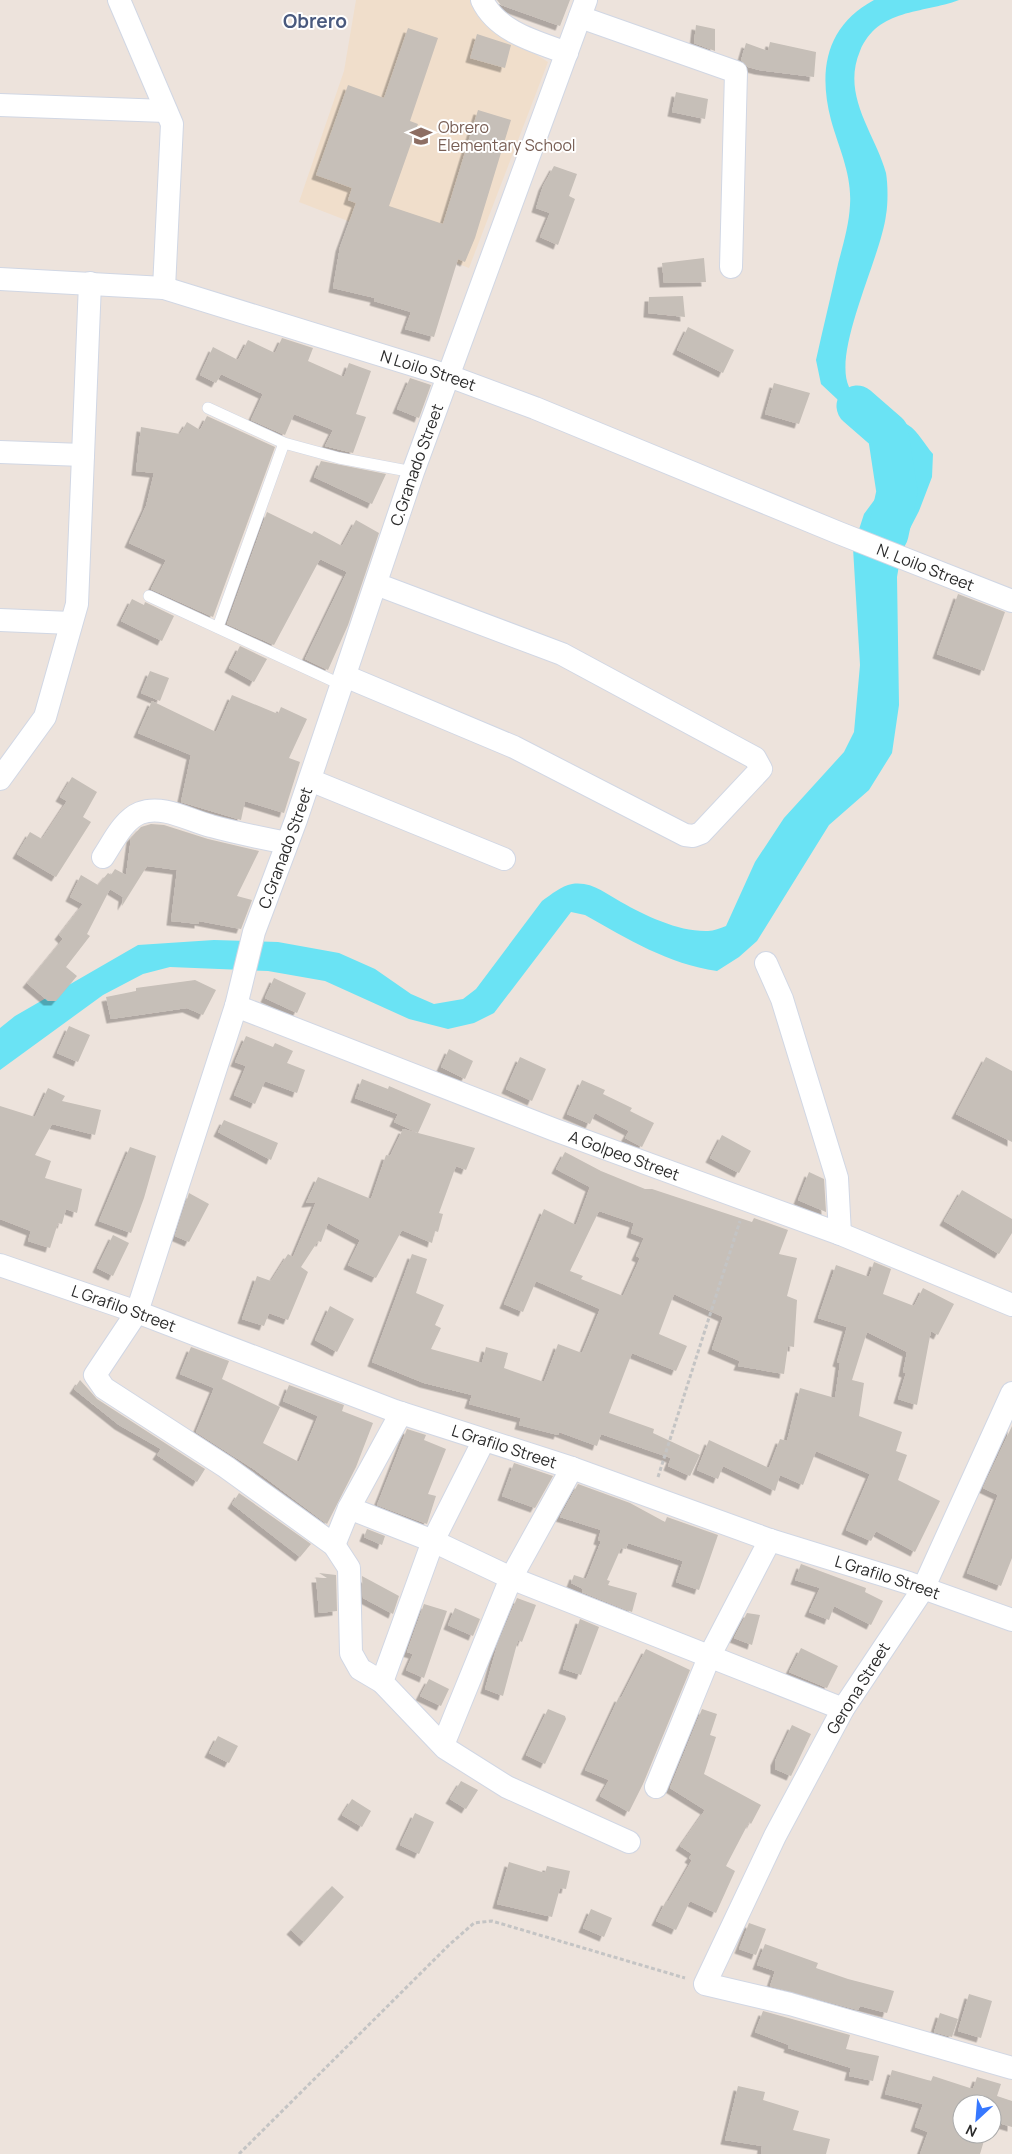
<svg xmlns="http://www.w3.org/2000/svg" width="1012" height="2154" viewBox="0 0 1012 2154" font-family="Manrope,sans-serif">
<style>
.education{fill:#f0decb}
.water{fill:#6ae3f4}
.lines{fill:none;stroke-linecap:round;stroke-linejoin:round}
.river{stroke:#6ae3f4;stroke-width:41}
.building{fill:#c6bfb8;fill-rule:evenodd;filter:url(#shadow)}
.service-casing{stroke:#d1d7e4;stroke-width:12}
.minor-casing{stroke:#d1d7e4;stroke-width:24}
.path{stroke:#c4c4c4;stroke-width:3;stroke-dasharray:4 2.5;stroke-linecap:butt}
.service{stroke:#fff;stroke-width:11}
.minor{stroke:#fff;stroke-width:22}
.labels{text-anchor:middle;dominant-baseline:central;stroke-width:4;stroke-linejoin:round;paint-order:stroke}
.education-label{font-size:16px;fill:#785e54;stroke:#fff;text-anchor:start}
.street-label{font-size:16px;fill:#2b2b2b;stroke:#fff}
.quarter-label{font-size:19px;font-weight:bold;fill:#49597e;stroke:#fff}
</style>
<defs>
<filter id="shadow"><feDropShadow dx="-4.5" dy="4.5" stdDeviation="0" flood-color="#0004"/></filter>
</defs>
<rect width="100%" height="100%" fill="#ede3dc"/>
<path class="education" d="M356,0h118l9,21 65,41 -79,206 -170,-66 45,-131z"/>
<path class="water" d="M874,0h85c-37,14 -81,8 -99,51 -19,45 15,82 26,122 2,12 2,31 0,42 -5,42 -54,136 -37,172 8,18 43,26 59,38 10,6 17,20 25,29l-1,23 -13,34 -16,31 -6,35 2,128 -7,48 -23,37 -40,35 -72,116 -18,16 -22,14c-49,-7 -89,-32 -132,-56l-14,-3 -77,101 -20,10 -26,6 -39,-10 -84,-38 -57,-10 -98,-4 -27,7 -40,21 -103,75v-42l15,-12 123,-71 76,-5 64,2 61,11 36,16 36,25 23,10 29,-5 13,-10 66,-88c10,-7 19,-15 30,-17 20,-3 34,10 49,18 25,14 58,30 87,29 6,0 12,-3 18,-5l29,-64 29,-44 60,-66 10,-20 6,-67 -7,-117 11,-34 17,-23 18,-17 3,-14 -81,-76 -5,-24c7,-32 15,-64 22,-96 5,-19 11,-39 12,-59 2,-31 -11,-56 -19,-85 -13,-50 -5,-94 43,-120z"/>
<g class="lines">
<path class="river" d="M857,406l31,27 9,59 -9,42"/>
</g>
<path class="building" d="M497,0h73l-10,26 -59,-21z
M696,25l19,4v22l-21,-8z
M408,28l30,10 -28,83 8,3 -29,82 54,18 35,-114 33,10 -36,118 -10,24 -7,-3 -24,78 -29,-8 6,-17 -37,-11 1,-3 -42,-10 7,-41 16,-44 -8,-3 4,-12 -36,-13 32,-90 36,13z
M477,34l34,11 -6,23 -35,-10z
M770,42l46,10 -2,25 -55,-7 -11,-3 -7,-7 5,-17 22,8z
M676,92l32,7 -3,20 -33,-7z
M554,166l23,8 -8,22 6,3 -17,46 -18,-8 10,-24 -14,-5 7,-22z
M704,258l2,24 -42,1 -2,-20z
M683,296l2,21 -37,-4 1,-16z
M688,327l46,23 -11,23 -46,-23z
M282,338l31,10 -5,13 36,16 5,-14 22,8 -15,43 10,3 -13,36 -28,-7 8,-16 -39,-16 -9,21 -34,-15 12,-26 -42,-20 -5,9 -16,-8 13,-28 25,13 10,-20 27,13z
M410,378l21,7 -12,33 -22,-9z
M774,383l36,10 -11,31 -34,-10z
M207,416l68,31 -62,170 -62,-28 15,-29 -37,-17 17,-37 8,-33 -18,-2 5,-44 39,7 7,-12 13,8z
M321,461l65,13 -14,30 -58,-27z
M267,512l45,22 2,-3 28,15 14,-26 23,13 -31,92 -20,45 -23,-11 42,-87 -27,-13 -46,86 -47,-21z
M958,594l47,18 -21,59 -47,-17z
M132,599l12,6 1,-3 29,14 -12,25 -41,-20z
M240,646l27,13 -13,23 -25,-14z
M150,671l19,7 -9,23 -19,-8z
M232,695l46,19 3,-7 26,12 -18,39 11,4 -16,51 -39,-12 -4,19 -60,-18 10,-47 -53,-22 14,-32 64,31z
M72,777l25,15 -14,25 8,5 -35,55 -39,-23 13,-22 12,7 25,-38 -7,-4z
M151,824l13,1 44,14 51,12 -22,45 15,4 -11,29 -42,-8v3l-28,-3 6,-51 -30,-4 -25,40 1,-9 -13,-8 -23,45 3,2 -24,31 11,9 -21,25h-8l-21,-18 36,-44 -4,-4 24,-31 -13,-7 11,-22 17,10 10,-12 3,2 4,-6 11,6 5,-37 10,-11z
M274,978l32,15 -9,20 -32,-15z
M195,980l21,10 -13,25 -16,-7 -76,11 -5,-22 30,-6v-3z
M69,1026l21,9 -12,27 -21,-9z
M246,1036l27,11 2,-4 18,8 -6,12 18,7 -8,23 -32,-12 -10,23 -21,-9 12,-29 -11,-4z
M449,1049l24,12 -8,18 -24,-12z
M520,1057l26,12 -14,32 -26,-12z
M986,1057l26,14v71l-56,-28z
M362,1079l26,10 1,-3 42,18 -13,29 -24,-11 4,-8 -43,-16z
M582,1080l23,10 -2,4 29,14 -2,3 24,12 -12,24 -17,-9 4,-7 -34,-18 -5,11 -23,-10z
M48,1088l17,8 -3,5 39,9 -6,25 -43,-11 -17,31 16,6 -6,17 37,11 -5,24 -11,-4 -4,15 -4,-1 -8,25 -22,-7 3,-10 -31,-12v-113l35,11z
M224,1120l54,23 -7,17 -53,-28z
M403,1129l72,19 -9,22 -10,-4 -17,47 4,1 -5,18 -3,-1 -3,12 -30,-13 -26,48 -28,-13 12,-25 -32,-17 -7,19 -3,-1 -17,26 7,5 -20,48 -19,-7 -5,13 -22,-7 15,-43 14,5 17,-27 5,3 23,-55 -10,1 12,-26 53,22 15,-44 4,1z
M722,1135l29,16 -12,22 -29,-15z
M130,1147l26,9 -12,42 -13,35 -32,-12z
M565,1152l36,19 44,18h7l100,33 2,-4 34,12 -9,24 18,4 -10,38 10,4 -3,47 -6,-1 -4,28 -46,-8 2,-5 -28,-12 11,-32 -49,-23 -15,40 28,12 -11,25 -44,-18 -23,60 45,16 -1,4 47,22 -10,21 -22,-10 3,-8 -70,-24 -4,12 -38,-14 -1,3 -39,-10 2,-7 -52,-14 3,-9 -48,-12 -52,-21 40,-108 15,5 -11,34 28,12 -9,20 6,3 -10,21 51,14 4,-16 22,6 -4,15 40,14 14,-38 24,9 18,-44 -64,-28 -13,31 -19,-8 40,-95 32,16 14,-38 -34,-18zM599,1211l35,12 -3,10 13,5 -8,18 4,2 -17,38 -42,-17 2,-3 -13,-5z
M809,1172l15,7 2,33 -28,-12z
M962,1190l50,29v14l-13,21 -55,-33z
M189,1193l20,11 -20,38 -14,-6z
M113,1235l16,8 -16,33 -16,-8z
M874,1262l17,7 -8,25 31,12 9,-18 31,16 -16,31 -7,-4 -14,74 -19,-6 8,-26 -3,-1 4,-20 -40,-20 -15,48 12,3 -5,33 43,16 -6,19 11,4 -9,25 42,21 -25,51 -39,-21 -5,10 -25,-11 24,-56 -54,-23 -13,34 -23,-10 -5,16 -52,-25 -5,13 -21,-9 12,-30 60,28 11,-29 7,2 13,-53 35,10 5,-35 -3,-1 10,-35 -29,-9 18,-53 33,12z
M330,1306l24,13 -17,33 -22,-12z
M191,1347l38,14 -7,18 58,28 -17,36 36,19 19,-46 -35,-15 6,-16 55,20 -2,6 31,12 -17,44 -29,57 -72,-54 -59,-38 18,-44 -34,-14z
M80,1380l17,19 108,70 -8,13 -40,-27 4,-6 -42,-24 -45,-36z
M1012,1426v132l-11,28 -34,-13 31,-78 -15,-7z
M407,1429l19,6 -2,5 22,9 -18,45 8,2 -9,28 -50,-19z
M514,1463l39,13 -18,32 -33,-12z
M578,1484l52,19 35,19 2,-5 51,18 -19,55 -23,-8 7,-21 -55,-18 -2,6 -5,-1 -14,32 3,1 -2,4 29,8 -5,19 -50,-20 1,-3 -12,-6 3,-8 12,4 15,-38 -3,-1 3,-10 -41,-13z
M239,1493l72,51 -11,13 -68,-53z
M367,1529l18,7 -3,9 -18,-8z
M801,1564l65,24 -1,4 18,9 -12,24 -37,-19 -5,14 -20,-8 11,-24 -25,-8z
M319,1573l17,2 1,36 -18,2 -3,-35h11z
M362,1576l37,20 -6,18 -30,-16z
M517,1598l19,7 -14,37 -4,-2 -15,56 -18,-7 12,-43z
M424,1604l23,7 -23,67 -18,-8 7,-16 -6,-2z
M455,1608l25,11 -7,17 -25,-11z
M747,1613l13,2 -8,30 -18,-7z
M580,1619l19,8 -18,48 -18,-6z
M801,1648l37,18 -11,22 -38,-16z
M646,1649l44,21 -47,114 -14,28 -29,-16 9,-16 -24,-10 34,-73 2,1z
M429,1679l20,10 -8,17 -21,-10z
M548,1709l17,7 1,3 -21,45 -19,-9z
M702,1709l15,5 -7,21 6,2 -12,37 57,31 -10,19 -2,-2 -23,44 9,5 -19,42 -26,-12 -14,29 -20,-9 10,-20 2,1 24,-42 -3,-2 3,-4 -12,-8 25,-36 -35,-22z
M792,1725l19,9 -20,42 -16,-7v-8z
M218,1736l20,10 -9,17 -20,-10z
M461,1781l17,9 -12,19 -16,-10z
M352,1799l19,12 -9,16 -20,-12z
M415,1813l19,9 -15,32 -19,-9z
M509,1862l36,11 2,-7 23,5 -4,18 -6,-1 -8,29 -55,-13z
M332,1886l12,11 -40,45 -13,-12z
M591,1909l21,9 -8,19 -21,-9z
M749,1923l17,6 -10,26 -17,-6z
M765,1944l53,19 -2,5 32,11 46,12 -7,22 -27,-7 -2,4 -88,-24 5,-15 -18,-6z
M969,1994l23,7 -11,37 -23,-7z
M763,2011l87,24 -4,14 33,7 -6,25 -24,-5 2,-8 -63,-20 1,-3 -34,-13z
M940,2013l18,6 -6,18 -18,-5z
M892,2070l39,11 2,-5 40,13 4,-12 24,7 -4,12 15,5v26l-20,-6v-17h-30v30h24l-6,20h-60l8,-22 -13,-5 8,-23 -38,-10z
M738,2086l27,6 -2,8 36,11 -6,19 37,9 -4,15h-65l1,-8 -37,-6z"/>
<g class="lines">
<g class="service-casing">
<path id="service" d="M208,408l76,35 55,15 74,14
M149,596l193,89
M218,627l66,-184"/>
</g>
<g class="minor-casing">
<g id="minor">
<path d="M119,0l53,124 -8,164"/>
<path d="M482,0c15,32 55,42 85,53"/>
<path d="M580,17l156,55 -5,195"/>
<path d="M0,105l166,6"/>
<path id="s1" d="M0,279l164,9 285,88 86,32 304,125 173,68"/>
<path d="M0,452l83,3"/>
<path d="M0,620l71,3"/>
<path d="M345,676l169,71 171,88 8,1 8,-3 60,-64 -6,-11 -193,-104 -186,-70"/>
<path d="M0,779l45,-62 32,-113 13,-321"/>
<path d="M310,780l194,79"/>
<path d="M103,857c10,-15 20,-37 37,-44 23,-9 50,8 71,13 25,7 51,12 76,17"/>
<path d="M766,963l16,36 55,179 3,56"/>
<path id="s2" d="M236,1006l319,124 288,105 169,70"/>
<path id="s3" d="M0,1265l137,47 258,99 177,57 198,72 139,43 103,37"/>
<path d="M1012,1393l-89,196 -80,120 -68,127 -70,148 85,20 222,64"/>
<path d="M401,1413l-52,95 84,33 78,37 332,131"/>
<path d="M484,1440l-51,101 -51,141 63,66 62,39 122,55"/>
<path d="M334,1545l15,-37"/>
<path id="s4" d="M382,1682l-22,-13 -9,-16 -2,-85 -15,-23 -108,-78 -122,-79 -9,-13 42,-63 99,-306 18,-74 42,-112 117,-348 173,-472"/>
<path d="M443,1745l68,-167 61,-110"/>
<path d="M656,1787l54,-132 60,-115"/>
</g>
</g>
<path class="path" d="M658,1477l82,-256
M239,2154l210,-209 25,-22 18,-2 193,57"/>
<use href="#service" class="service"/>
<use href="#minor" class="minor"/>
</g>
<defs>
<g id="school-bare" transform="scale(1.725)"><path d="M0-5L7-2L0 1L-7-2ZM-4 1L0 2.5L4 1V4Q0 6-4 4Z" fill="#8d6e63" stroke="#fff" stroke-width="2.5" paint-order="stroke"/></g>
</defs>
<g fill-rule="evenodd">
<use href="#school-bare" x="421" y="136"/>
</g>
<g class="labels">
<g class="education-label">
<text x="438" y="127">Obrero<tspan x="438" dy="18">Elementary School</tspan></text>
</g>
<g class="street-label">
<text stroke="none"><textPath href="#s1" startOffset="441">N Loilo Street</textPath></text>
<text stroke="none"><textPath href="#s4" startOffset="1419">C.Granado Street</textPath></text>
<text stroke="none"><textPath href="#s1" startOffset="976">N. Loilo Street</textPath></text>
<text stroke="none"><textPath href="#s4" startOffset="1014">C.Granado Street</textPath></text>
<text stroke="none"><textPath href="#s2" startOffset="416">A Golpeo Street</textPath></text>
<text stroke="none"><textPath href="#s3" startOffset="131">L Grafilo Street</textPath></text>
<text stroke="none"><textPath href="#s3" startOffset="536">L Grafilo Street</textPath></text>
<text stroke="none"><textPath href="#s3" startOffset="941">L Grafilo Street</textPath></text>
<text transform="translate(858 1688) rotate(-58)">Gerona Street</text>
</g>
<g class="quarter-label">
<text x="315" y="21">Obrero</text>
</g>
</g>
<g transform="translate(977 2119) rotate(206)"><circle r="24" fill="#ffffff" stroke="#aaaaaa"/>
<path d="M0-4L9 19L0 12L-9 19Z" fill="#3778ff"/>
<text y="-8" font-size="14" font-weight="bold" text-anchor="middle" fill="#2b2b2b">N</text>
</g>
</svg>
